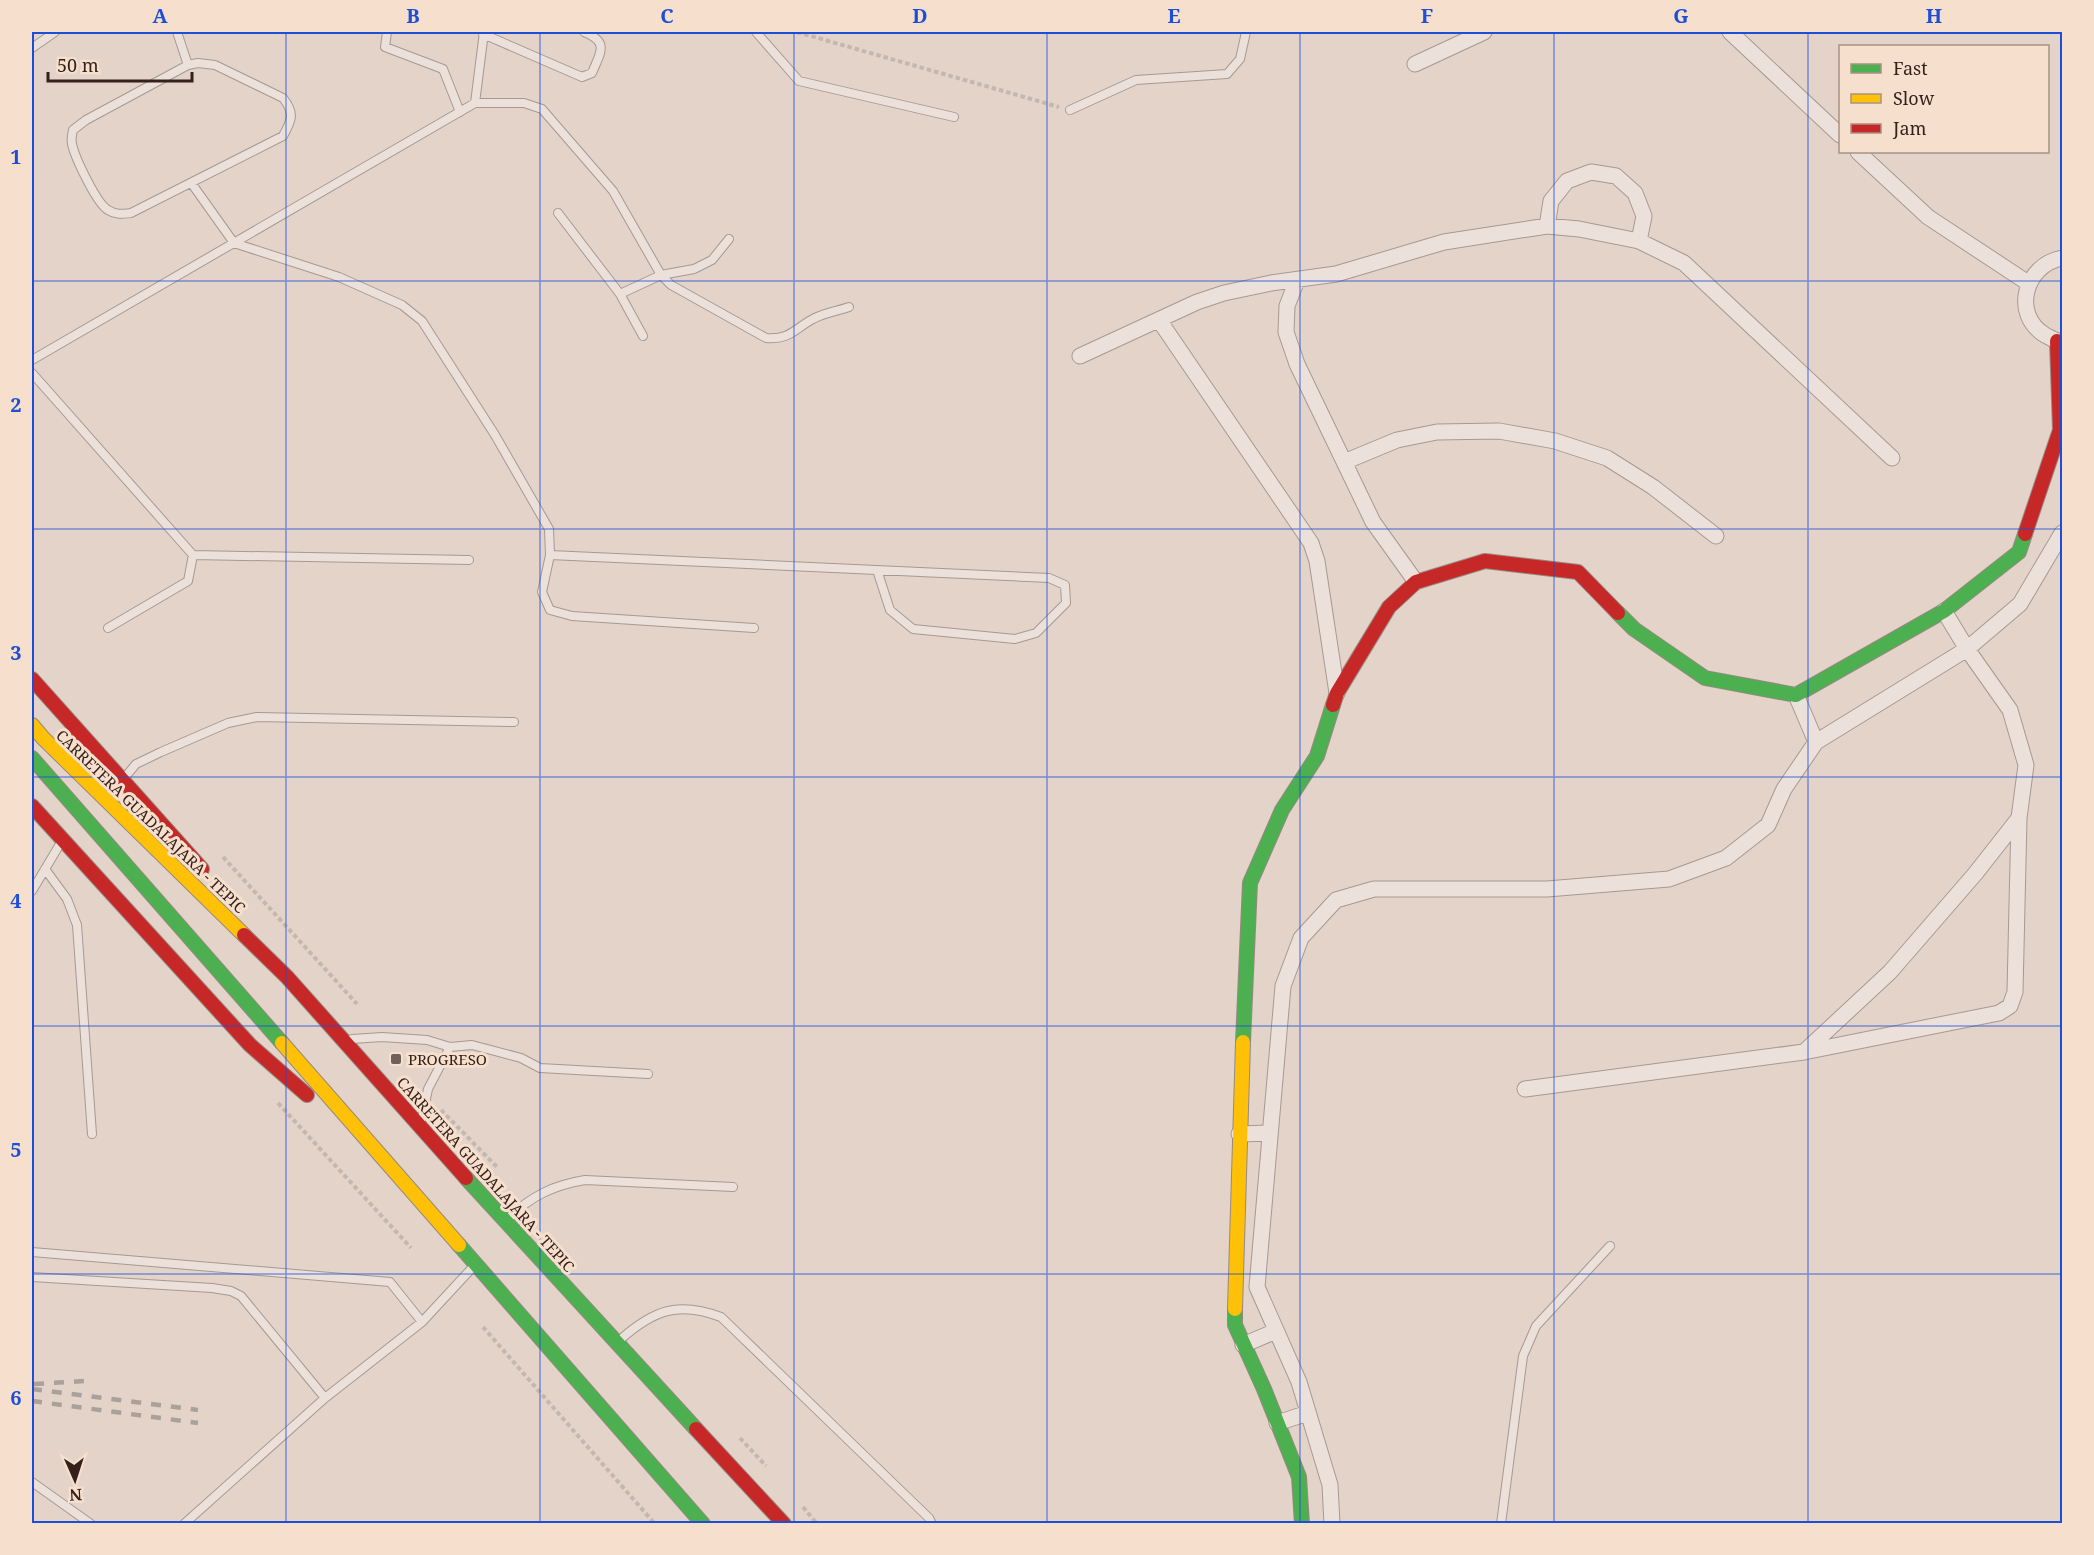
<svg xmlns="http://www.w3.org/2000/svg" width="2094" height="1555" viewBox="0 0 2094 1555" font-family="'Noto Serif',serif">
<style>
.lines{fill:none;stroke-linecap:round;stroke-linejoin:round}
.lane-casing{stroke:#a79992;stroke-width:10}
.street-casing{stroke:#a79992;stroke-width:17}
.fast-casing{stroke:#978982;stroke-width:16}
.slow-casing{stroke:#978982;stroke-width:16}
.jam-casing{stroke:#978982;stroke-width:16}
.path{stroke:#c3b8b1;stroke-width:4;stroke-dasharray:4.5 3;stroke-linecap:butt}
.lane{stroke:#ebe1da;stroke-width:8}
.street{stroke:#ebe1da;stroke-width:15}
.fast{stroke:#4caf50;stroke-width:14}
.slow{stroke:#ffc107;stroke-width:14}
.jam{stroke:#c62828;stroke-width:14}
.rail{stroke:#aaa19b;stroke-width:4.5;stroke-dasharray:10 10;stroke-linecap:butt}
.grid{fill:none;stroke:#1d4ed8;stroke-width:1.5;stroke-opacity:0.55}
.poi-dot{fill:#725f58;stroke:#f6dfcc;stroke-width:2}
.labels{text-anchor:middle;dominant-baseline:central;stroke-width:6;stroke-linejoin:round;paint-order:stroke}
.street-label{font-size:15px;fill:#35211b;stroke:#f6dfcc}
.poi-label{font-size:15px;fill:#35211b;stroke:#f6dfcc;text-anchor:start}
.neatline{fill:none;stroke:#1d4ed8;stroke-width:2}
.grid-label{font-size:20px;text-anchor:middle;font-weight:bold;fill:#1d4ed8}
</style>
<rect width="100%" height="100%" fill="#e3d3c8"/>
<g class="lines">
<g class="lane-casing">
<path id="lane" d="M177,32l11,33
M387,32l-2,15 58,22 17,43
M756,32l43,49 155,36
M483,34l99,43 10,-4c8,-20 18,-31 -8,-41
M32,48l23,-16
M198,63l17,2 68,33c12,15 9,22 0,38l-152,77c-9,1 -15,2 -23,-3 -11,-6 -33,-52 -36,-66 -1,-5 0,-10 1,-14l13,-10 102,-55z
M475,103l9,-71
M1070,110l66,-30 91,-6 13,-15 6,-27
M192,184l42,59 105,34 63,28 20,16 73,114 54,94 1,26 -8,37 8,18 22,6 182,12
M558,213l62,81 41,-19 33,-6 18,-9 17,-21
M620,294l23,42
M32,360l443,-257h49l18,6 71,82 48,84 10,10 95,53c24,2 28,-9 47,-19 10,-6 25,-8 36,-12
M32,373l161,182 -5,26 -80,47
M193,555l276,5
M550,555l499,23 16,7 1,18 -30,30 -21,6 -102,-10 -23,-19 -13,-40
M126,776l10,-12 25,-12 67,-29 29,-6 257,5
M45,869l22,30 10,26 15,209
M32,891l28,-47
M352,1039l30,-2 45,3 23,7 22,-2 19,5 30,8 19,10 108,6
M422,1118l6,-29 22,-42
M509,1218c22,-22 45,-33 76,-38l148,7
M32,1252l358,30 32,40 50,-54
M32,1277l180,11 19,3 10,5 84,102
M621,1339c33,-29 57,-38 100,-22l208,201 3,6
M32,1482l59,42
M184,1524l141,-126 97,-76
M1501,1524l22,-168 13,-30 74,-80"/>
</g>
<g class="street-casing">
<path id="street" d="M1730,32l110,103
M1415,64l69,-32
M1858,152l70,65 100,66
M1547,226l4,-25 16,-20 24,-9 25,4 19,17 9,23 -5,25
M2062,258c-37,7 -51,56 -17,77 6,3 11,7 17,6
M1297,280l-10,26 -1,26 11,32 76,158 43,60
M1159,320l152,223 6,18 20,132
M1080,356l117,-54 27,-9 47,-10 65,-9 108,-32 103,-16 32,3 60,12 45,22 208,195
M1344,462l53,-22 40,-8 62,-1 56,10 52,17 46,29 63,49
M1796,695l20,47
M1804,1052l195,-39 11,-7 5,-14 4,-174 7,-53 -16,-55 -43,-61 -23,-38
M1525,1089l279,-37 86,-80 85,-98 44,-56
M1239,1134l31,-1
M1243,1345l33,-14
M1277,1423l31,-10
M1332,1524l-2,-39 -31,-103 -42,-95 26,-301 18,-48 35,-38 38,-11h173l122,-10 57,-21 42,-33 16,-36 32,-47 151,-93 53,-45 42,-71"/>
</g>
<g class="fast-casing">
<path id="fast" d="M1618,613l16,16 71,49 91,17 148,-84 75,-59 6,-18
M32,758l250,285
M1243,1042l7,-159 32,-73 35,-54 16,-51
M466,1178l230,251
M459,1245l244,279
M1235,1309v16l29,64 35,88 3,47"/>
</g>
<g class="slow-casing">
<path id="slow" d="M32,725l11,13 201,197
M282,1043l177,202
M1235,1309l8,-267"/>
</g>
<g class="jam-casing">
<path id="jam" d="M2025,534l35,-104 -3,-89
M32,679l170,190
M1333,705l4,-12 52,-86 27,-25 69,-21 93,11 40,41
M32,806l218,239 57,50
M244,935l43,42 179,201
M696,1429l88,95"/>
</g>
<path class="path" d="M797,32l262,75
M223,857l134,147
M278,1103l133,145
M441,1110l57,58
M483,1327l172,197
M740,1438l26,28
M803,1507l14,17"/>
<use href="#lane" class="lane"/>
<use href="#street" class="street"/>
<use href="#fast" class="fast"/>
<use href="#slow" class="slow"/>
<use href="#jam" class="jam"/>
<path class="rail" d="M34,1384l51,-3
M32,1389l166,21
M32,1401l166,22"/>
</g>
<path class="grid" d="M286,32v1492M540,32v1492M794,32v1492M1047,32v1492M1300,32v1492M1554,32v1492M1808,32v1492M32,281h2030M32,529h2030M32,777h2030M32,1026h2030M32,1274h2030"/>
<rect class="poi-dot" x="390" y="1053" width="12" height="12" rx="3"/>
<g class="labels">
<g class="street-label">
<text transform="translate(151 821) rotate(44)">CARRETERA GUADALAJARA - TEPIC</text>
<text transform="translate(486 1174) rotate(48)">CARRETERA GUADALAJARA - TEPIC</text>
</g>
<g class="poi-label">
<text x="408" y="1059">PROGRESO</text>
</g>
</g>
<rect width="2094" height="1555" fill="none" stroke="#f6dfcc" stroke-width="66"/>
<rect x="1839" y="45" width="210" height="108" fill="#f6dfcc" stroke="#a99385" stroke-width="1.5"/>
<rect x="1851" y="64" width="30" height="9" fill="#4caf50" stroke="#a99385" stroke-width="1.5"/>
<text x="1893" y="75" font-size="18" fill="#35211b">Fast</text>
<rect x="1851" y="94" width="30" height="9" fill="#ffc107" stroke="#a99385" stroke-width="1.5"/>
<text x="1893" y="105" font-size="18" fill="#35211b">Slow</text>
<rect x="1851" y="124" width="30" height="9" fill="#c62828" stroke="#a99385" stroke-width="1.5"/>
<text x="1893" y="135" font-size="18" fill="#35211b">Jam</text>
<g transform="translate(75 1480) rotate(177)" stroke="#f6dfcc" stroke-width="4.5" paint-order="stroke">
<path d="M0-4.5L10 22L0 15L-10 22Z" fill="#35211b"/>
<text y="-9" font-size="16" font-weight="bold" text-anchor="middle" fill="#35211b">N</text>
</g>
<path d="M48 72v9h144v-9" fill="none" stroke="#35211b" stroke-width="3"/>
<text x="57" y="72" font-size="18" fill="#35211b" stroke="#f6dfcc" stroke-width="4.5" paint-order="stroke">50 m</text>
<rect x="33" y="33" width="2028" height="1489" class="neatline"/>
<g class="grid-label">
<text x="160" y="23">A</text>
<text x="413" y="23">B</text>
<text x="667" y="23">C</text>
<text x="920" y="23">D</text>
<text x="1174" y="23">E</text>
<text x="1427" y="23">F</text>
<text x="1681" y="23">G</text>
<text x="1934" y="23">H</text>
<text x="16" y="164">1</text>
<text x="16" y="412">2</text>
<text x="16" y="660">3</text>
<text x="16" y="908">4</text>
<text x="16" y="1157">5</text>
<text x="16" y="1405">6</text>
</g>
</svg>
